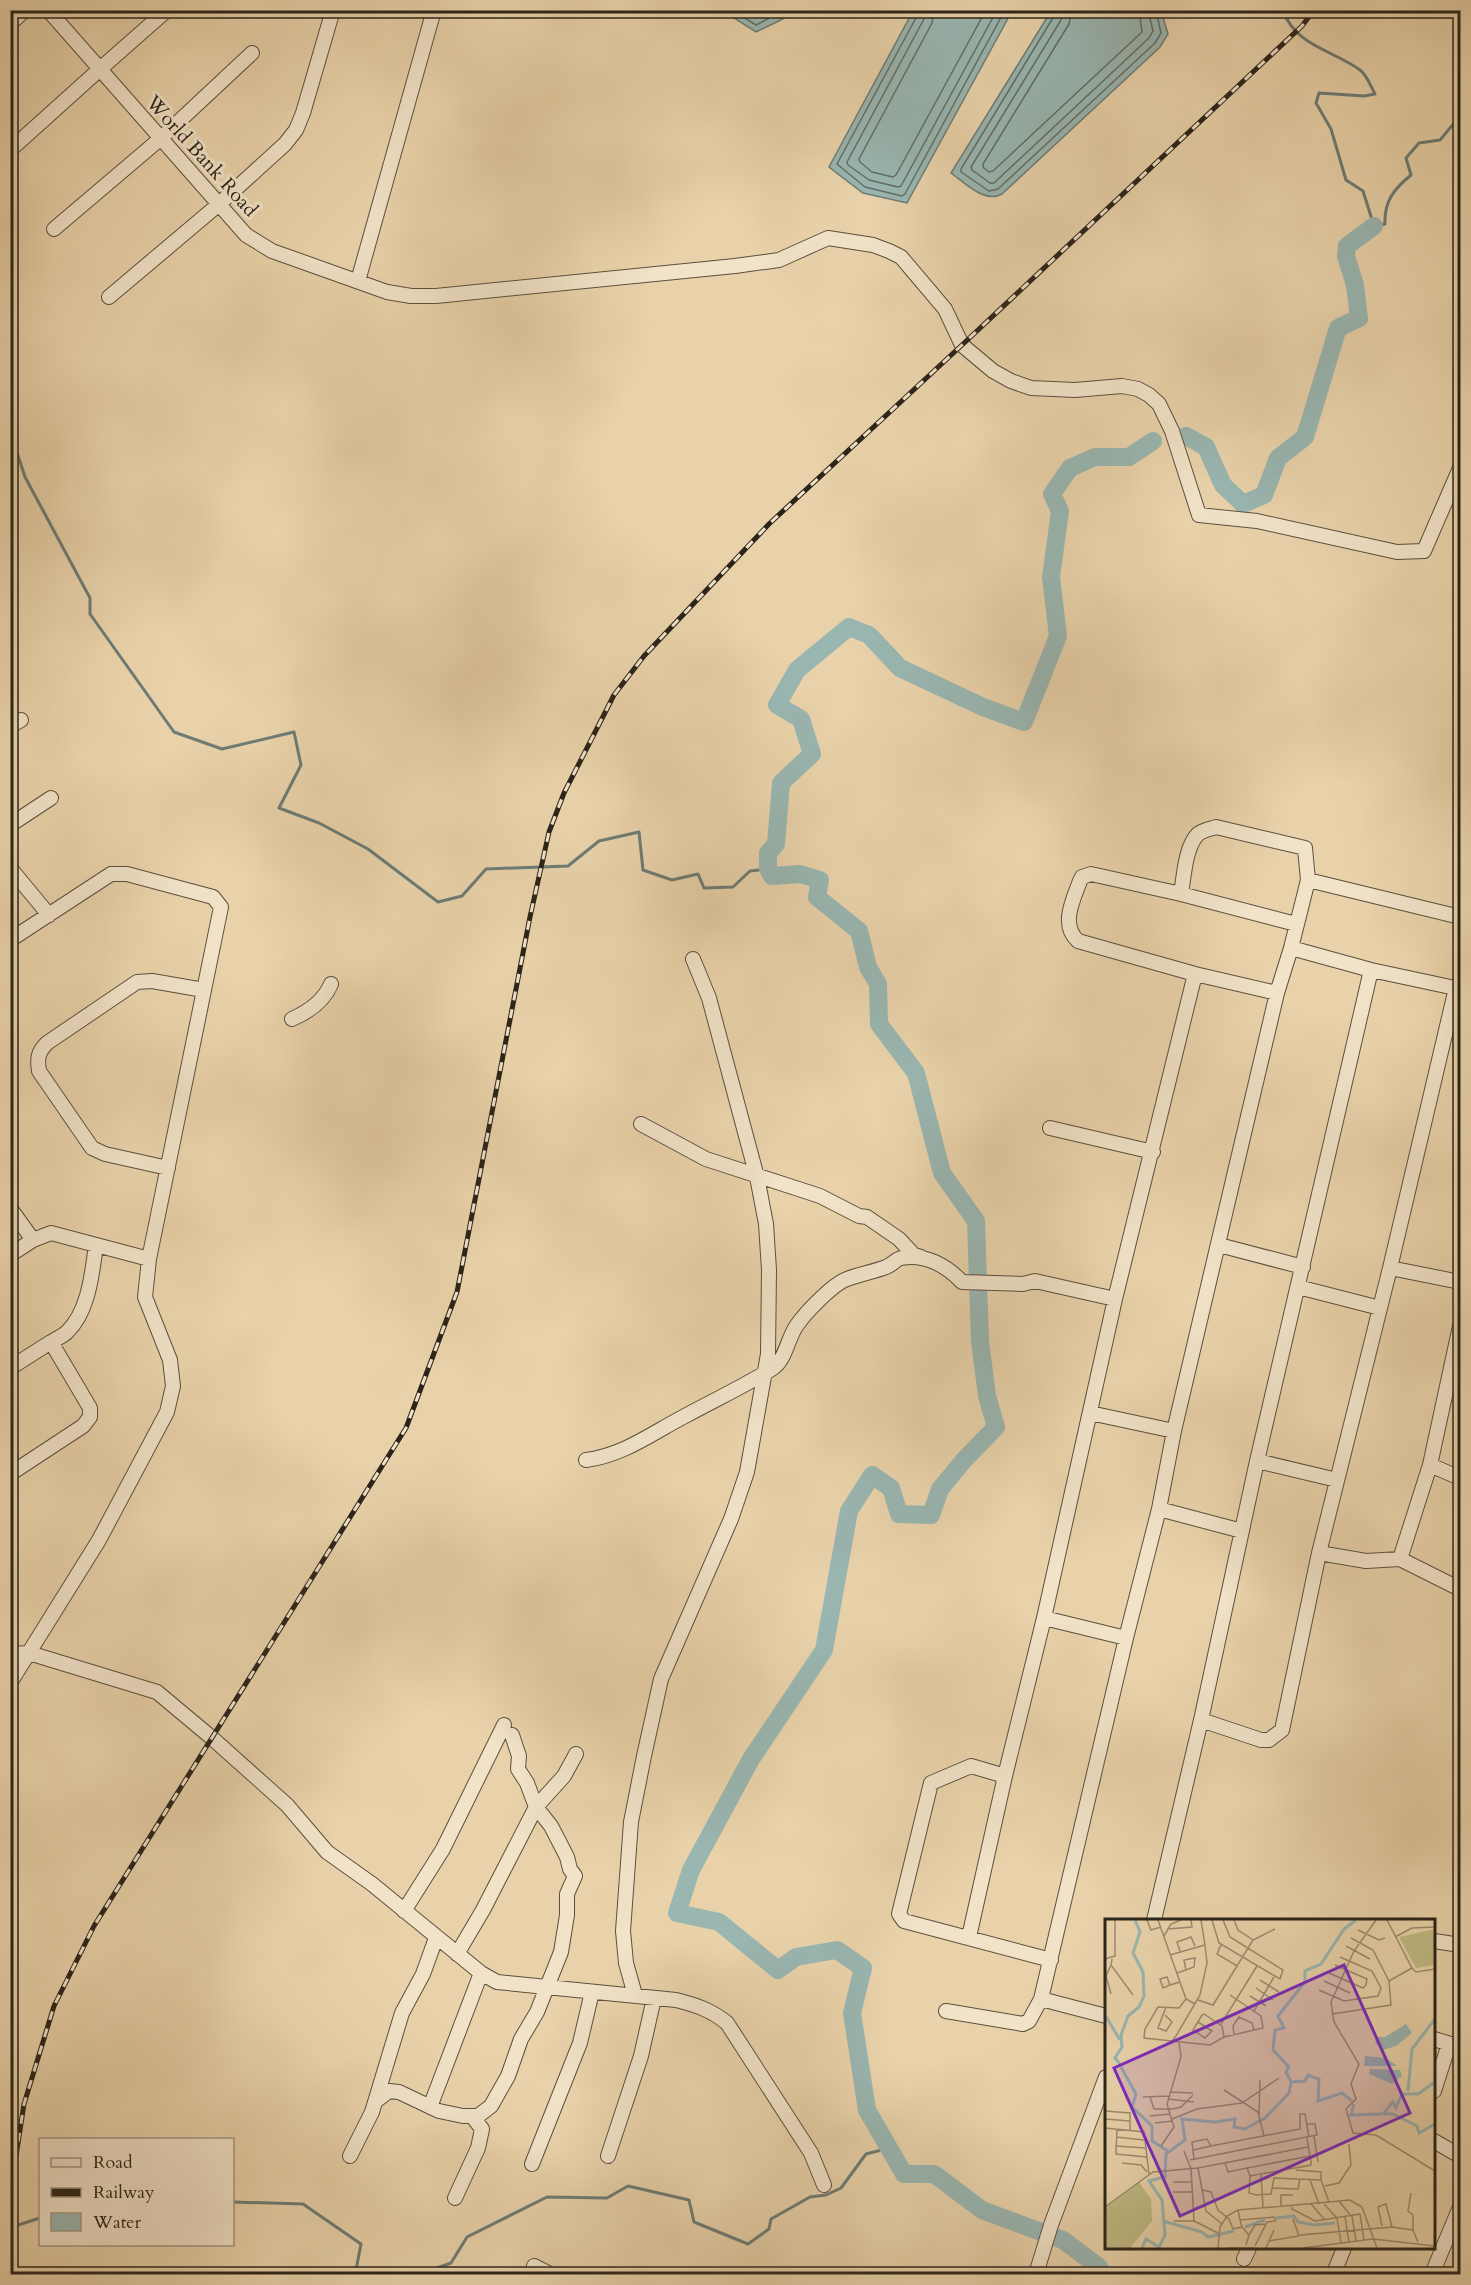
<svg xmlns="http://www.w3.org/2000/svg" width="1471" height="2285" viewBox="0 0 1471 2285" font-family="Cardo,serif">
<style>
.water{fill:#99b6b1;stroke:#6d7c75;stroke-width:1.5}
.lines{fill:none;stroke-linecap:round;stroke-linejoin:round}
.shore{stroke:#626d66;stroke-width:1.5}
.stream{stroke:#6d7c75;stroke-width:3}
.river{stroke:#99b6b1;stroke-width:18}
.minor-casing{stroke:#5a503e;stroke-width:16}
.minor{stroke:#f1e2c8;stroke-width:14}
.rail-casing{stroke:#2b241a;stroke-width:5}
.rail{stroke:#f1e2c8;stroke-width:3;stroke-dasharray:9;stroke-linecap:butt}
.labels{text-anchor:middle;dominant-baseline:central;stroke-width:6;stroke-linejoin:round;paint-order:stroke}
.street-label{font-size:20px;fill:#2b241a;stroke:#f1e2c8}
.inset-river{fill:none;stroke:#99b6b1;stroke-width:3}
.inset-road{fill:none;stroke:#9d8c70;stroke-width:1.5}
.view{fill:#7b2cbf;fill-opacity:0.15;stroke:#7b2cbf;stroke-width:3}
.inset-edge{fill:none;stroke:#2b241a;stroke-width:3}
</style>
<rect width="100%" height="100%" fill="#e9d2aa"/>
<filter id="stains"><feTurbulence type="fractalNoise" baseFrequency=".00333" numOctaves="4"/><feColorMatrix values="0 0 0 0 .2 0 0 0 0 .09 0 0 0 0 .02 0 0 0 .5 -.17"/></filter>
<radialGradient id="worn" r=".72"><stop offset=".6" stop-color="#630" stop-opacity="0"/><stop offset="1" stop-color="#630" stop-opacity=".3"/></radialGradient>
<path class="water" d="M723,11h76l-43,21z
M913,11h99l-105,192 -44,-10 -34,-26z
M1051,11h110l7,23 -8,13 -158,147c-17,10 -37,-11 -51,-21z"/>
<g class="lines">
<path class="shore" d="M732,10l24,15 29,-15
M918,10l-1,6 -80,148 28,23 37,9 3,-2 100,-184
M925,10l-1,9 -77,143 1,3 21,15 29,7 3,-1 96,-176
M934,10l-2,13 -73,136 1,3 12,10 21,5 3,-2 90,-165
M1055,10l-1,6 -93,153v3l28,19 9,-2 157,-146 6,-10 -5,-23
M1063,10l-2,10 -90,147 1,3 18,13h4l155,-145 4,-7 -5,-21
M1072,10l-3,14 -86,140v3l6,5 4,-1 149,-139 -3,-22"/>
<path class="stream" d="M1283,10c12,36 50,40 77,60 7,5 11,17 15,24l-11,2 -45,-3 -3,10 15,26 15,51 17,11 11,35 11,-2c-1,-23 9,-35 26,-49l-5,-17 13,-15 21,-3 20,-24
M10,431l15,46 65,121v16l84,118 48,17 72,-17 7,33 -22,43 40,15 49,26 70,53 24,-6 24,-27 82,-3 31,-25 40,-9 4,38 29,10 26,-6 6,14 29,-1 17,-16 18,-2
M232,2202l71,2 58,40 -5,26 13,4
M18,2225l22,-7
M420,2274l31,-11 16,-26 80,-40 60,1 21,-12 61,14 5,22 54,22 21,-15 2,-10 39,-22 16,-2 15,-7 25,-34 23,-6"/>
<path class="river" d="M1186,436l20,11 17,38 20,19 21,-9 14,-37 27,-21 33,-109 21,-10 -4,-33 -9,-29 1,-10 27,-20
M1100,2274l-1,-7 -36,-27 -81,-30 -48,-36h-30l-37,-64 -15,-97 11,-45 -26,-18 -41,7 -18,13 -59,-48 -42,-9 14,-43 60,-111 73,-109 25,-139 23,-36 19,13 8,26 32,1 9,-26 25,-30 31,-32 -9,-31 -7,-55 -4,-120 -34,-48 -26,-100 -37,-49 -1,-40 -10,-17 -9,-36 -42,-34 3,-17 -20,-6 -28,2 -4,-7v-16l8,-9 5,-61 31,-29 -11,-35 -24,-14 20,-35 52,-43 20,8 31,33 83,39 41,15 34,-86 -7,-59 9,-66 -8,-17 18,-26 25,-11h34l24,-16"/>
<g class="minor-casing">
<path id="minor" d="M48,10l198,225 26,16 115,41 24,4h25l299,-30 44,-6 49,-22 45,7 16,6 12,6 44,52 17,36 31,26 18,10 20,7 44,2 47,-4 16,3 11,6 10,9 13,27 27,84 58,6 140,31 27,-1 36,-83
M10,24l15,-14
M10,150l90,-81 67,-59
M54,229l106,-90 92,-86
M358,281l76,-271
M109,297l109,-92 67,-61 11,-14 7,-17 30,-103
M10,726l11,-6
M10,825l41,-27
M10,868l39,47
M1308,880l152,37
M10,940l101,-66h16l86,23 8,10 -72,352 -4,38 25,63 3,26 -6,26 -68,128 -89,143
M1291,948l80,22 89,19
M1195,974l82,19
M1456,988l-66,280 -71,285 47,8 34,-2 30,-94 30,-139
M292,1019c16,-7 32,-18 39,-35
M641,1124l65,35 114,37 39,20 8,1 32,22 15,16 7,2
M1050,1128l103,24
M168,1168l-63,-14 -13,-6 -53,-77c-2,-13 -1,-19 8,-28l90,-61 15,-1 52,9
M10,1208l23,32
M1219,1245l84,22
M10,1255l23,-15 18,-7 98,26
M1390,1268l70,14
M1298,1287l82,21
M51,1342c5,-3 12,-6 16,-10 22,-21 25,-59 29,-87
M10,1368l41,-26 39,66v9l-7,9 -73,48
M1090,1413l84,18
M586,1460c38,-5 66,-27 99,-44 29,-16 60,-30 88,-48 13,-9 15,-31 24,-43 9,-13 36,-41 50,-46 13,-5 26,-7 39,-12 6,-2 10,-8 15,-9 24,-5 46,8 61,24l61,2 12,-3 80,18
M1257,1461l80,19
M1430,1465l30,13
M1159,1509l83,22
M1400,1559l60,30
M1044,1618l82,20
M10,1654l19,-1 128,39 55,46 75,67 40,47 45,32 109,89 16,9 179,18c20,5 35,10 51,23l84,130 13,32
M1201,1720l60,20h8l13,-10 37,-177
M404,1911l39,-62 61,-124
M1154,1920l47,-200 56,-259 114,-491
M969,1937l36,-161
M1434,1941l26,4
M457,1954l26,-44 53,-103 28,-31 12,-22
M1051,1960l-147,-39 -5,-7 32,-131 40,-17 34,10 39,-158 71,-319 80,-325 -117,-33c-18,-16 -5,-41 2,-60l2,-4 9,-3 90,20 115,30
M635,1995l-9,-32 -3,-32 8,-109 13,-66 17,-77 70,-160 16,-47 21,-118 1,-84 -3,-46 -9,-47 -48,-179 -16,-39
M1041,1999l85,-361 33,-129 15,-78 103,-438 14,-45 17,-68 -3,-32 -89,-21c-6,2 -13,3 -18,7 -13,13 -14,43 -17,60
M946,2011l77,13 6,-3 12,-22 65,17
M1434,2039l26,8
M1434,2091l15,-47
M376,2101l13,-10 10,1 40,19 24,5h15l13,-10 17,-30 13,-37 16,-27 24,-60 6,-37v-21l8,-18 -5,-7 -3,-12 -16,-31 -15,-19 -9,-24 -9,-14 1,-13 -7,-21
M430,2107l51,-134
M1434,2141l26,15
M350,2156l22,-44 30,-99 21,-39 13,-36
M608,2156l33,-100 13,-58
M532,2164l48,-121 12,-51
M455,2198l23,-50 4,-19 -10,-13
M1244,2259l5,-11
M534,2266l16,8
M1334,2273l10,-25
M1036,2274l15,-49 55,-148
M1432,2274l28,-67"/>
</g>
<use href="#minor" class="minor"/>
<g class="rail-casing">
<path id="rail" d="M10,2195l14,-91 30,-98 40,-80 312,-498 51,-136 73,-375 19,-85 15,-39 50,-98 30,-39 125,-132 193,-179 340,-319 12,-16"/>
</g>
<use href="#rail" class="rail"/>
</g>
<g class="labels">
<g class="street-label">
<text transform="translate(202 156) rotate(48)">World Bank Road</text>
</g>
</g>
<g transform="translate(1105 1919)">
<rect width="330" height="330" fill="#e9d2aa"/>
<path d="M330,10v36l-19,3 -17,-31zM34,263l12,17 1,22 -22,27h-25v-40z" fill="#bfb983"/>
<path d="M301,105l6,9 -16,13 -13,4 -8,-7 2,-6h8zM260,137l21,2 11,8h-33zM265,150l30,1 2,6 -10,8 -23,-10z" fill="#99b6b1"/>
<path class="inset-river" d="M0,96l15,25M15,145l-5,-6 7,-11 -1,-12 7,-19 11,-9 5,-11 -1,-24 -10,-19 7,-21 -5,-12M16,148l15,27 -4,13 20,19v15l16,10M186,163l-5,-10 3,-5 -16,-17 2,-20 9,-2 -6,-12 27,-34v-11l16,-7 23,-35 12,-9M303,172l4,-42 23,-30M249,185l-3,11 32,-1M278,195l10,-12 3,6 6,-14h16l17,-12M279,195h9l24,12 2,7 16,-9M171,299l18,-2 4,6 16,3 21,-2M58,302l39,11 6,5 26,-6M140,308l20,-7M37,329l4,-9 13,8 6,-12 -3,-35 -13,-19 16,-4 1,-23 19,-14 -3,-21 33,3 20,-3 -1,8 11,2 20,-11 24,-25 2,-11 14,-1 3,-6 11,4 -1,22 24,-8 10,8"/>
<path class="inset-road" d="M42,1l4,10 10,-3M53,1l28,79 9,5M107,1l7,23 61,36 3,-9 -53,-33 -7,-17M271,1l-22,31 -23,51 3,20 25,42 -8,20 5,15 -10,10 7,24 23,2 59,36M282,1l25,48 4,4 19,-3M62,10l25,-2 -1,-7M253,11l21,10 6,-2M59,17l7,-12 10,-4M290,18l17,-9 23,-1M246,19l22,12 16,31 23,-13M148,21l22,-11M116,26l-4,9 20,12 16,-26 -15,-10 -4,-10M241,27l24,13M75,32l-3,-9 14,-5 4,9M65,36l35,-10 -4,-25M0,40l10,-3v-36M7,40l-1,6 22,30M72,54l9,-3 8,-3 1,-9 -11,2 2,10M224,54l34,15 3,-3 1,-6 -32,-14M155,61l19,12M219,62l26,12M65,66l-3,-8 -7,2 3,9 7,-3 10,-3M151,69l17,12M214,71l25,11 34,-5 3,-8 -9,-17 -32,-14M6,75l-5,-18 5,-11M145,77l16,10M81,80l-7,9 -21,-1 -13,22 -1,9 28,3 4,-5 24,-41 7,-32 -2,-18M93,81l15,5 24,-39M149,92l20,-34M227,95l59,-9 -2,-24M60,96l7,7 -6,9 -8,-3 8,-21M93,103l14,9 -7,7 -12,-8 9,-15 2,-1 18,12 2,11M116,105l36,-58M129,116l-1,-9 6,-9 13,6 2,7M66,122l39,4 14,-8 39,-9 -2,-12 -31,-21M119,171l34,22 6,24M65,173l23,1M38,178l26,-1M45,178l4,12h19l8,-2 12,-12M63,180l26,3M0,192l25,2v17M154,195l1,-34M45,197l20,-2M0,200l25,2M67,200l25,-10 45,-6 37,-25M50,204l18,-2M0,209l39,4 5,42M12,210l-1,25 31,3M209,217l4,26M11,218l28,3M202,219l4,24v3l-61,11 -3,-8 63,-12M10,227l31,2M56,227l13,-19 -7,-23 14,-47 -2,-15M88,231l18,-4M79,232l7,18 3,52 24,12M89,240l-2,-17 15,-3 4,7 89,-17v-15h5l4,23M85,241l127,-25 -2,-11h-8M17,244l19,2 6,7M120,244l3,9 19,-4M93,249l8,43 16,13M191,251l25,2v8M156,256l2,32M145,257l-1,17 7,2 15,-1 3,-16 47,2 8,22M205,261l9,24M68,263h19M220,267l14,-3 12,-18 -2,-21M167,269l26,1 2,-10M97,271l9,2 7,18 11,9 4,10 9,-2 -2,-7M68,273h19M306,274l-3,18 5,4v15M234,282l12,15M206,285l13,15M219,285l13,14 4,25M186,286l1,4 23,12 45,-7M176,287v-11h12M0,288l48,-35 45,-4 110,-21M133,291l2,10 34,-3 2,4M255,295l4,26M247,297l4,25M240,298l4,25M69,302h20M277,307l-4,-19 8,-3 6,23M137,308l7,8 -3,10M144,316l6,-10 11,-1M195,316l92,-8 21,3 5,12M164,322l30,-5 -6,-17M150,327l12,-24 9,-1M113,329l2,-21 7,-11 11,-6 112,-10 12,7 15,41M121,329h28M161,329l8,-18M198,329l70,-9 62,7"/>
<path class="view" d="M239,46l66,148 -230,103 -66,-148z"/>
<rect width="330" height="330" class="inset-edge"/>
</g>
<rect width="1471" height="2285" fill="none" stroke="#e9d2aa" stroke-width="36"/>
<rect x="12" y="12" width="1447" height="2261" fill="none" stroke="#2b241a" stroke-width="3"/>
<rect x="18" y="18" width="1435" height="2249" fill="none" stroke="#2b241a" stroke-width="1.5"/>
<rect x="39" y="2138" width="195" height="108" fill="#f1e2c8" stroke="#a29682" stroke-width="1.5"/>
<rect x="51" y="2158" width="30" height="9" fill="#f1e2c8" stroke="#a29682" stroke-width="1.5"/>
<text x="93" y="2168" font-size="18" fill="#2b241a">Road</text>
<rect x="51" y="2188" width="30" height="9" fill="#2b241a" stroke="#a29682" stroke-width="1.5"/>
<text x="93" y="2198" font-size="18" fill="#2b241a">Railway</text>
<rect x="51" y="2213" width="30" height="18" fill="#99b6b1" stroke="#a29682" stroke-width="1.5"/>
<text x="93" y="2228" font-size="18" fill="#2b241a">Water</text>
<rect width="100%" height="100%" filter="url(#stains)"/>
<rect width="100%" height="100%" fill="url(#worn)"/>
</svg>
